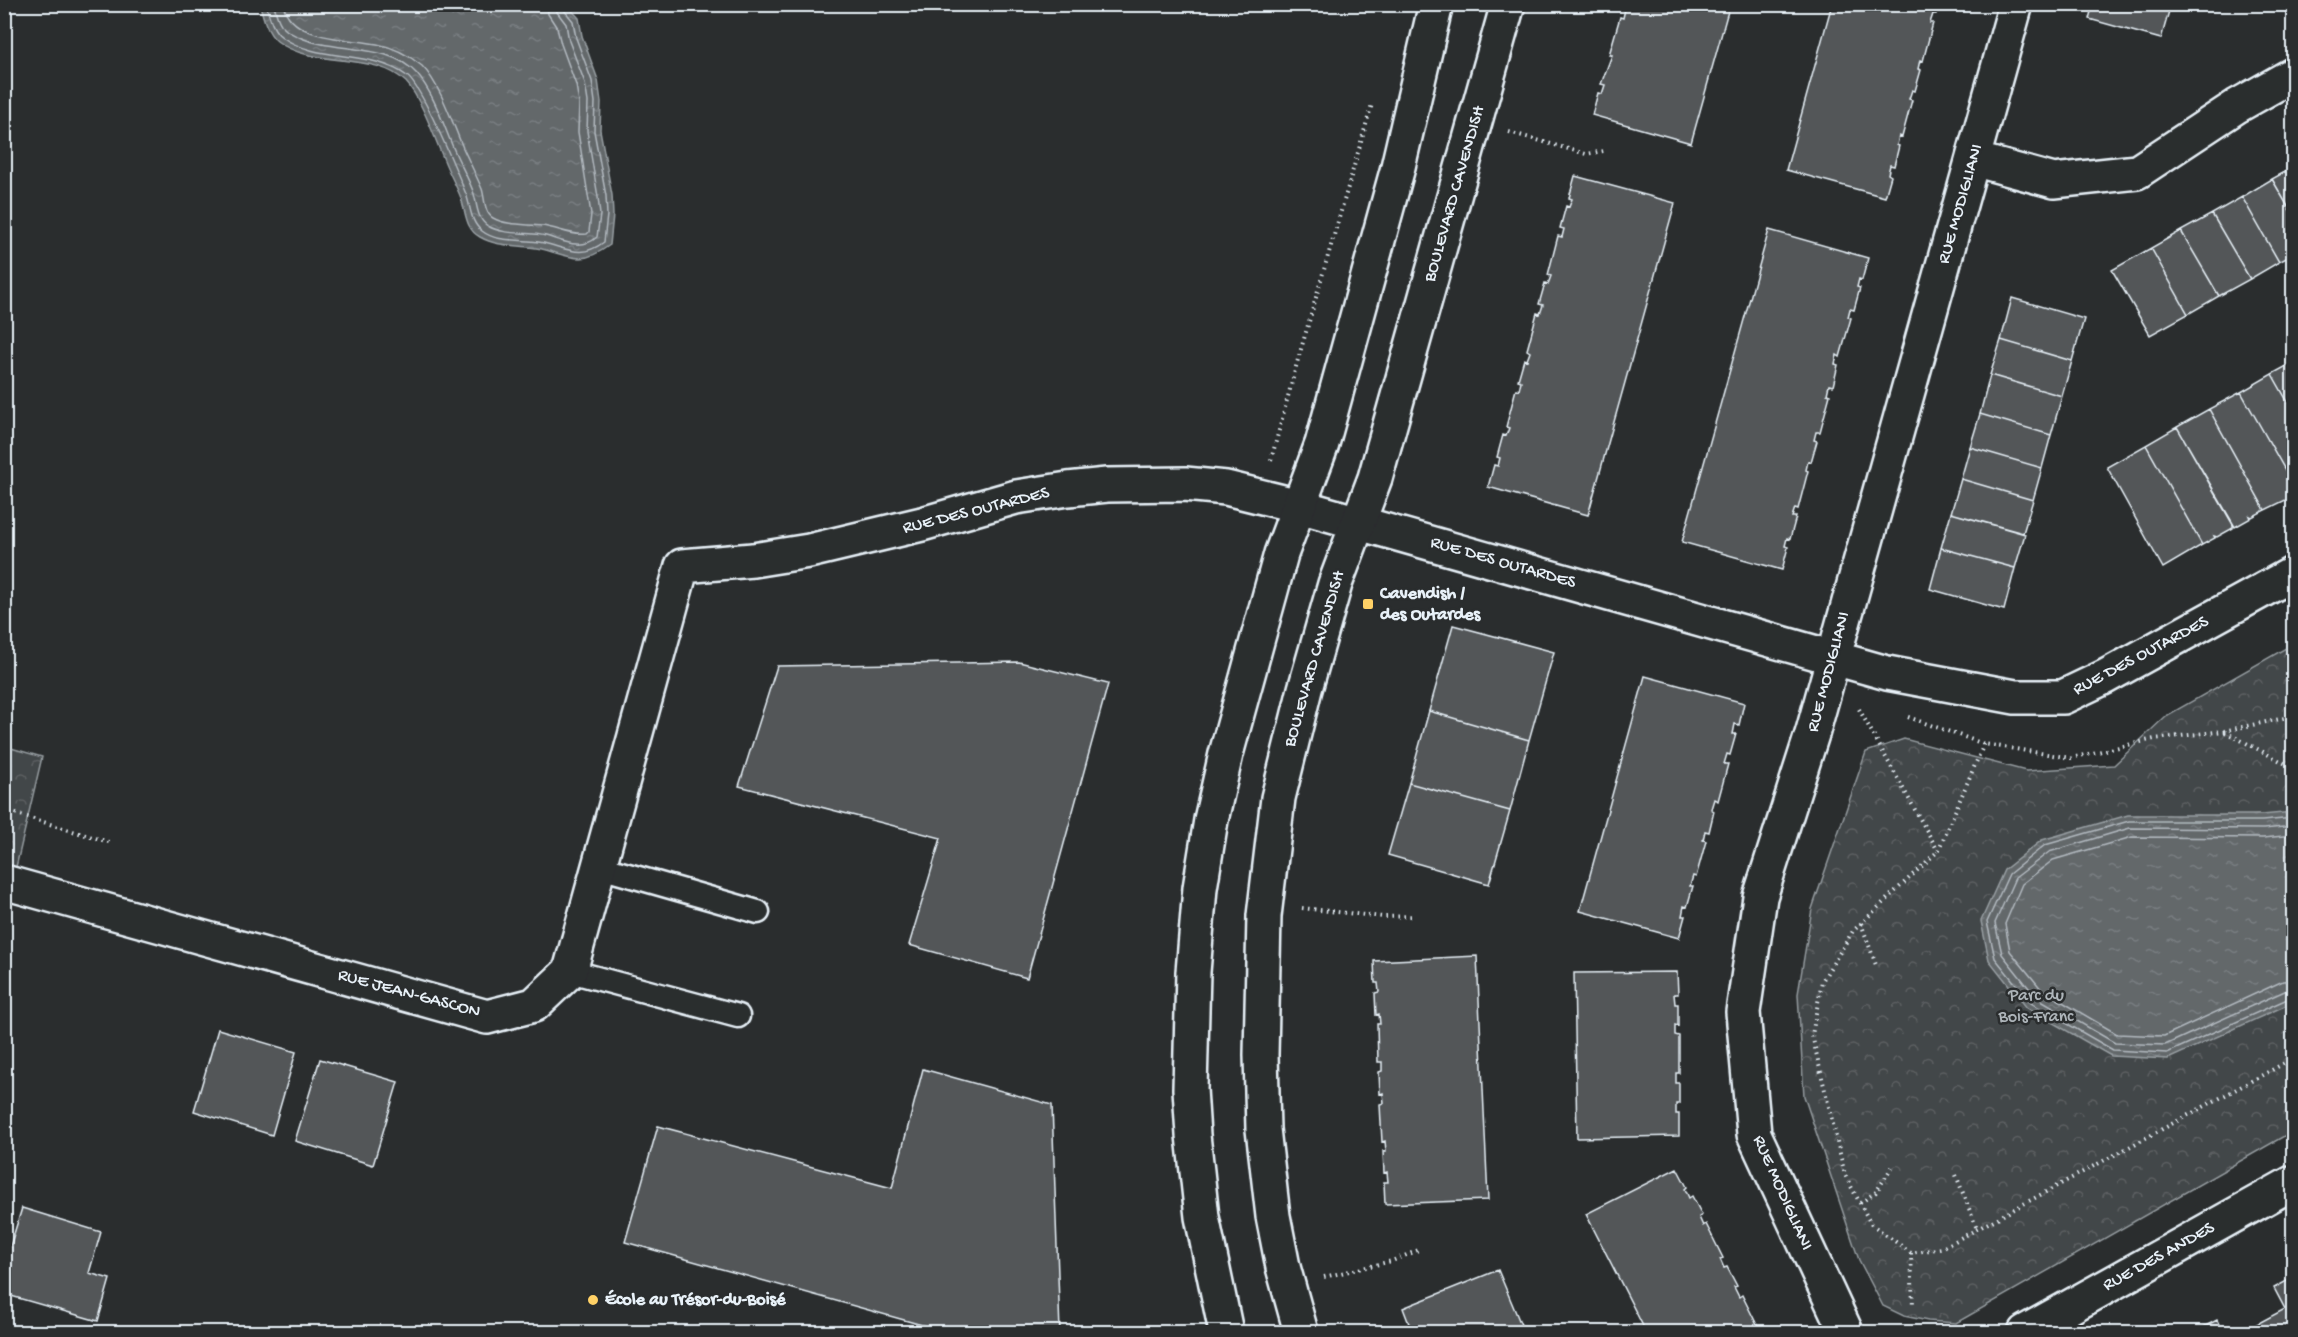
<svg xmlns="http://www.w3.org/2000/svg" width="2298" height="1337" viewBox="0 0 2298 1337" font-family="'Gochi Hand',sans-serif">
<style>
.forest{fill:url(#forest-crowns);stroke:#959ca0;stroke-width:1.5}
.water{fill:url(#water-ripples);stroke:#989fa3;stroke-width:1.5}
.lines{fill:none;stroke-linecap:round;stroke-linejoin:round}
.shore{stroke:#b3bac0;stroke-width:1.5}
.building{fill:#535759;stroke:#e8f1f8;stroke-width:1.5}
.service-casing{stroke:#e8f1f8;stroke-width:27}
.minor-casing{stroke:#e8f1f8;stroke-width:38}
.secondary-casing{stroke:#e8f1f8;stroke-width:38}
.path{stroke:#e8f1f8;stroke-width:4;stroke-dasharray:1.5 4.5;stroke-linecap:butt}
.service{stroke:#2a2d2e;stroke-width:22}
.minor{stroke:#2a2d2e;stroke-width:33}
.secondary{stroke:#2a2d2e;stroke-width:33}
.poi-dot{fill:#ffd166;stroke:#2a2d2e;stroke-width:2}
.labels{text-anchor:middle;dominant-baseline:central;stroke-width:5;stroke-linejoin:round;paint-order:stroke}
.street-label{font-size:18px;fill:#e8f1f8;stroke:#2a2d2e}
.poi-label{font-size:18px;font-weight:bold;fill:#e8f1f8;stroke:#2a2d2e;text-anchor:start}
.park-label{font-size:18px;fill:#aeb5ba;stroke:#2a2d2e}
</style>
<defs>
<pattern id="forest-crowns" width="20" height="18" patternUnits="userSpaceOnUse" patternTransform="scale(1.5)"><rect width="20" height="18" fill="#424648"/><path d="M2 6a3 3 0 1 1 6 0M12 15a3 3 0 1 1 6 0" fill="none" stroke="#5d6163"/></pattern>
<pattern id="water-ripples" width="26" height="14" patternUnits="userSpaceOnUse" patternTransform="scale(1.5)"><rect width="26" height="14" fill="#63686b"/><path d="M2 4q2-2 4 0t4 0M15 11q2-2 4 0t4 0" fill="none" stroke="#797e81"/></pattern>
</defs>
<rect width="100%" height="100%" fill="#2a2d2e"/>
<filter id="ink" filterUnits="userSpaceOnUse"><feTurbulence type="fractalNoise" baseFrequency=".0167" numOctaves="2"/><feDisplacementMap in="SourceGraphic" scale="12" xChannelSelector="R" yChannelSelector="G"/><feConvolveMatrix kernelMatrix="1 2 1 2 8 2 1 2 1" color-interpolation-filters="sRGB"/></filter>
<g filter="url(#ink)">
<path class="forest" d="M2293,644v487l-337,192 -28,-2 -24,-5 -21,-10 -24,-46 -55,-164 -6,-102 14,-85 54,-157 38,-13 122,32 88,-6 52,-49z
M4,746l38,11 -30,127 -7,-2z"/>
<path class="water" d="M260,5h307l12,13 3,18 16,44 3,22 -1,28 12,65 1,20 -3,30c-29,21 -37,12 -68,4 -20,-5 -43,-1 -62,-12 -15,-8 -14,-25 -19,-39 -5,-13 -12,-25 -17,-38 -9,-21 -23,-62 -38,-78 -31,-31 -93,-13 -129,-41 -10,-8 -14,-24 -17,-36z
M2293,812l1,189 -5,3 -121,55 -57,-3 -84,-48 -38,-48 -8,-39 23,-51 38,-30 86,-25h134z"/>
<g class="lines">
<path class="shore" d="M266,4c3,11 6,26 16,33 37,26 88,12 125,39 15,11 50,96 59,118 5,13 4,28 16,37 16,13 43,7 62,12 24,6 38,16 60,-1l3,-27 -1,-19 -12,-65 1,-29 -3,-21 -16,-43 -3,-17 -9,-11 -1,-6
M274,4c2,9 4,19 11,25 3,3 8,5 12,7 36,18 91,5 120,38 18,21 27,53 38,78 6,14 14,27 19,42 3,10 3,26 14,32 17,10 40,5 58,10 17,5 36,15 51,1l3,-22 -2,-18 -11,-66 1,-29 -3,-19 -16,-42 -3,-17 -9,-12 -1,-8
M283,4c8,37 65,34 94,40 16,3 33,12 45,22 18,18 31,58 41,82 6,13 13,27 19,41 3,9 2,24 11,29 14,8 34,6 49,8 16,2 28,10 45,8l2,-2 2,-18 -13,-82 1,-29 -3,-18 -15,-41 -4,-16 -9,-14 -1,-10
M2294,818l-32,3h-133l-84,24 -36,29 -22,48 8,36 36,45 82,47 54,3 127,-57
M2294,826l-31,3 -133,-1 -81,24 -34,26 -20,45 7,31 34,43 79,46 50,2 122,-55 7,-1
M2294,835l-31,3 -131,-1 -79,23 -31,24 -17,40 5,27 32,39 75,44 47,2 119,-55 11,-1"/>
</g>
<path class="building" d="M1623,4h107l-39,139 -99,-28 6,-22 4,1 3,-9 -4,-1 11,-29h-3l11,-38 3,1 2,-9h-3z
M1832,4h107l-3,10h-3l-3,9h3l-10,38 -3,-1 -2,9 3,1 -6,21 -3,-1 -3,9 3,1 -10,37 -3,-1 -2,9 2,1 -5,20 -4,-1 -2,9 3,2 -6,21 -99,-27z
M2093,4h78l-10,35 -72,-20z
M2294,167v50l-22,-38z
M1575,176l100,27 -87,312 -100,-28 6,-22 4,1 2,-8 -3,-1 6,-22 3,1 3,-8 -3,-1 10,-38 3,1 2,-9 -3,-1 6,-21 3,1 3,-8 -3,-2 10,-37 3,1 3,-9 -4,-1 6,-21 3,1 3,-8 -3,-1 10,-39 4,1 2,-8 -4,-1 6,-22 3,1 3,-8 -3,-1z
M2272,179l22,38v37l-15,8 -37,-65z
M2242,197l37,65 -29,17 -38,-65z
M2212,214l38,65 -31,17 -38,-65z
M1769,230l99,28 -6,22 -3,-1 -2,8 3,1 -6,22 -4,-1 -2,8 3,1 -11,39 -3,-2 -2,9 3,1 -5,21 -4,-1 -2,9 3,1 -10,37h-4l-2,8 3,1 -6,21 -3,-1 -2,9 2,1 -10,38 -3,-1 -3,9h4l-6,22 -3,-1 -2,8 3,1 -6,23 -100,-28z
M2181,231l38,65 -31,18 -37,-66z
M2151,248l37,66 -38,21 -38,-65z
M2012,298l72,21 -12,42 -71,-21z
M2001,340l71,21 -10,35 -72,-21z
M2294,362v51l-22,-39z
M2272,374l22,39v73l-53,-94z
M1990,375l72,21 -11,39 -71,-21z
M2241,392l53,94v8l-4,4 -25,12 -56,-101z
M2209,409l56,101 -13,7 -2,-1 1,2 -16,9 -58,-100z
M1980,414l71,21 -9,33 -72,-21z
M2177,427l56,98v3l-16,9 -3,-1 1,2 -13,7 -56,-100z
M2146,445l56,100 -39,23 -56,-101z
M1970,447l72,21 -9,32 -72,-21z
M1961,479l72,21 -10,33 -72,-20z
M1951,513l74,21 -10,34 -74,-20z
M1941,548l74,20 -11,42 -74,-21z
M1453,625l101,27 -25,88 -100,-29z
M1019,662l89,22 -81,294 -118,-33 32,-107 -202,-52 38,-120z
M1645,676l99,27 -5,22 -4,-1 -2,10h3l-6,21 -3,-1 -3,10h4l-10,37 -4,-2 -3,10 3,2 -5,21 -4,-1 -2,9 3,1 -10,36 -3,-1 -3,10h3l-6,21 -3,-1 -2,10h3l-6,22 -99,-27z
M1429,711l100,29 -19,71 -101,-28z
M1409,783l101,28 -21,73 -101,-29z
M1477,956l11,244 -103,4 -1,-22h4l-1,-10 -3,1 -1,-22h3l-1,-10 -3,1 -2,-38 4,-1 -1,-10 -3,1 -1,-22 3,-1v-9h-4l-1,-38h3l-1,-10 -3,1 -1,-22 4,-1 -1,-9h-3l-1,-22z
M1677,972l1,22h-4l1,10h3v22l-3,-1v10l4,1v37h-3v10h3v21h-3v10h3v22l-102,2 -3,-165z
M218,1029l78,23 -24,83 -78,-24z
M320,1059l78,23 -25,83 -78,-24z
M923,1069l129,36 8,227h-113l-322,-90 33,-116 234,62z
M1677,1168l10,19 -2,2 4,9 3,-2 10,19 -3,2 4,9 3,-2 17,34 -3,1 4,9 3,-1 10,19 -3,1 5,10 3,-2 17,34 -3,2 1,1h-111l-60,-118z
M22,1208l79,24 -12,41 21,6 -12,42 -94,-27v-28z
M1498,1270l26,62h-108l-2,-4 -3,1 -8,-21z
M2294,1277v55h-52l43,-23 -11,-21z
M2217,1320l6,12h-29z"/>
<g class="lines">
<g class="service-casing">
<path id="service" d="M600,867l158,45
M570,971l168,45"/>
</g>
<g class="minor-casing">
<path id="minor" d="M1973,159l81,22 83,-9 100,-66 57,-32
M4,882l483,135 47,-12 36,-34 112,-405 71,-6 56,-9 113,-27 94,-27 52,-8 39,-4 78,-1 41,4 73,18 588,167 128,24h48l42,-20 189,-104
M1846,1332l-92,-198 -11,-122 17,-115 53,-166 203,-727
M2025,1332l269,-150"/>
</g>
<g class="secondary-casing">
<path id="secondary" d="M1226,1332l-24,-115 -9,-82 -3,-46 3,-117 7,-84 11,-68 15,-66 55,-200 41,-110 75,-273 39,-167
M1301,1332l-18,-65 -10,-51 -10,-87 -2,-74 3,-139 14,-118 27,-109 30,-105 40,-106 133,-474"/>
</g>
<path class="path" d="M1509,132l77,22 18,-3
M1271,460l26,-97 75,-259
M1859,709l79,142
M1908,717l76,27 87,14 83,-19 70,-8 70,-15
M2225,732l69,36
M1984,744l-46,107 -85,80 -31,50 -10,54 33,140 26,49 40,29 31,-5 352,-190
M4,810l108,33
M1302,908l81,9 32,-1
M1861,923l15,42
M1956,1175l21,54
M1860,1203l16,-11 16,-25
M1911,1253l2,53
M1324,1277l68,-16 29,-12"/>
<use href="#service" class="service"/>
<use href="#minor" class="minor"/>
<use href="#secondary" class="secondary"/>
</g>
</g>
<g class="poi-dot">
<rect x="1362" y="598" width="12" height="12" rx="3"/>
<circle cx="593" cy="1300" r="6"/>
</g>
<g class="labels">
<g class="street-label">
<text transform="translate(1455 194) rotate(-74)">BOULEVARD CAVENDISH</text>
<text transform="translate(1961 204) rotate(-74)">RUE MODIGLIANI</text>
<text transform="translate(976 511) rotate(-14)">RUE DES OUTARDES</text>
<text transform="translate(1503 563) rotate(16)">RUE DES OUTARDES</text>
<text transform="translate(2141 656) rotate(-28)">RUE DES OUTARDES</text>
<text transform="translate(1315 659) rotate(-74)">BOULEVARD CAVENDISH</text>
<text transform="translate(1829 672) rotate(-75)">RUE MODIGLIANI</text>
<text transform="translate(409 994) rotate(15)">RUE JEAN-GASCON</text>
<text transform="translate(1782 1193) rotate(66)">RUE MODIGLIANI</text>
<text transform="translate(2159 1257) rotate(-29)">RUE DES ANDES</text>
</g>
<g class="poi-label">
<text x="1380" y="594">Cavendish /<tspan x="1380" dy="21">des Outardes</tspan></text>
<text x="605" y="1300">École au Trésor-du-Boisé</text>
</g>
<g class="park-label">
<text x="2036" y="996">Parc du<tspan x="2036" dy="21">Bois-Franc</tspan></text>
</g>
</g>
<rect width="2298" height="1337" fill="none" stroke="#2a2d2e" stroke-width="24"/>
<rect x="12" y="12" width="2274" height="1313" fill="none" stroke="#e8f1f8" stroke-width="2" filter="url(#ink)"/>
</svg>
